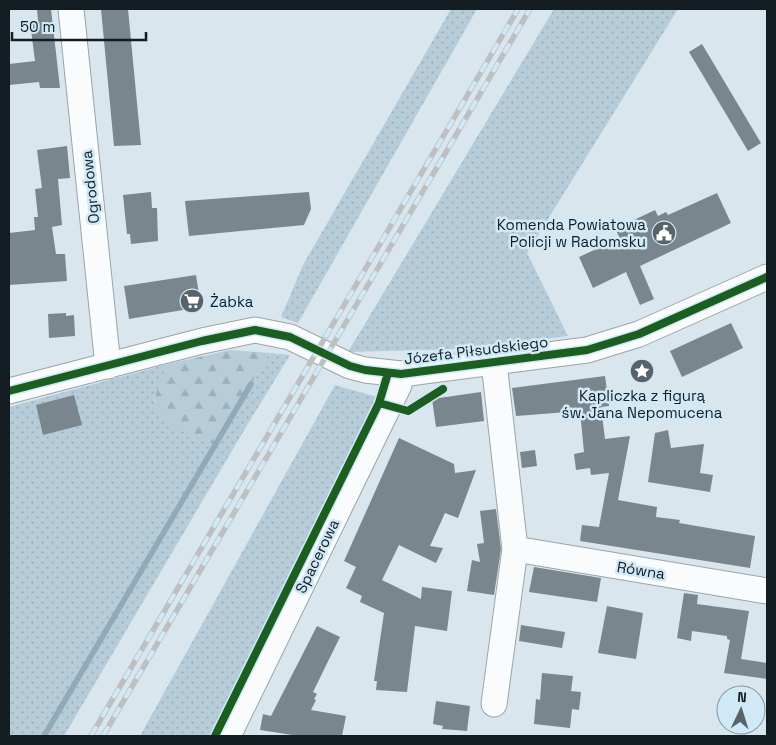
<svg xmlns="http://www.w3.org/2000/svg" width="776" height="745" viewBox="0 0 776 745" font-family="'Space Grotesk',sans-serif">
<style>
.grass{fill:url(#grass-dots)}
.forest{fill:url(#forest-firs)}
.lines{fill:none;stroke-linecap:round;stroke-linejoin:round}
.stream{stroke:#90aaba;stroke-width:5.5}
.building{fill:#7a868d}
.minor-casing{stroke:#9aa5ab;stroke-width:27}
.minor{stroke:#f9fbfc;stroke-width:25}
.rail-casing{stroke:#bdc0c2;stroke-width:5.5}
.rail{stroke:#d0e9f7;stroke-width:4;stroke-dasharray:11;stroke-linecap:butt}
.cycleway-casing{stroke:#d0e9f7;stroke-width:11}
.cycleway{stroke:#1b5e20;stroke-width:8}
.labels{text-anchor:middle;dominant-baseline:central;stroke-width:5;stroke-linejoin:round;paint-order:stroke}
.street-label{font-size:15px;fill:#131c21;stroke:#d0e9f7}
.poi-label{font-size:15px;fill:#131c21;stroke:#d0e9f7;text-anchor:end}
</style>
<defs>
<pattern id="grass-dots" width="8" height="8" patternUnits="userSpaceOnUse" patternTransform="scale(1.25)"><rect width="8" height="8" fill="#b6ccd9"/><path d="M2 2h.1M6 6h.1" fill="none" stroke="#9cafba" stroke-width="1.8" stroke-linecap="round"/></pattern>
<pattern id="forest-firs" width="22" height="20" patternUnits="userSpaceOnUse" patternTransform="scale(1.25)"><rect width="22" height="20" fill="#b6ccd9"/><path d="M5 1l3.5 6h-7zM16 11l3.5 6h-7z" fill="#9cafba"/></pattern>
</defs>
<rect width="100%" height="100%" fill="#d9e6ee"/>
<path class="grass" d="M451,9h26l-179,314 -17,-6 22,-52z
M554,9h124l-151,244 41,83 -108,13 -112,3z
M269,353l21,2 -44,72 -182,309h-55v-329l159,-43 -14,37 62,43z
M335,385l42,12 -165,339h-72z"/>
<path class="forest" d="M230,350l39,3 -53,92c-18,-8 -63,-20 -61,-44 0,-11 9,-26 13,-37z"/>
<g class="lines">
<path class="stream" d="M44,736l207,-352"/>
</g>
<path class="building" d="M37,9h14l9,79h-20l-1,-6 -30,3v-21l26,-3 -5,-39 8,-1z
M101,9h27l13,136 -27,1z
M702,44l59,99 -13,8 -59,-99z
M67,146l3,32 -12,1 4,46 -10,2 4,27h9l2,27 -58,4v-52l26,-3 -1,-13h4l-3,-28 7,-1 -5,-38z
M151,192l1,16h5l1,33 -27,3 -1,-10h-3l-4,-39z
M309,192l2,17 -7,16 -115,11 -4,-35z
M717,193l14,30 -91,43 14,33 -14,6 -14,-33 -33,16 -14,-31 41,-19 -5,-9 40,-19 3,6 8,-4 2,3z
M196,275l5,32 -72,12 -5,-33z
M66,313v3l8,-1 1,21 -26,2 -1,-24z
M731,323l12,25 -61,29 -12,-26z
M605,376l4,30 -8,1 4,32 25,-3 -12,64 39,7 -1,10 24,3 -1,3 76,13 -5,32 -170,-27 2,-16 17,2 10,-54 -18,2 -1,-7 -14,2 -2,-16 10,-2 -4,-41 -64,5 -4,-28z
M481,392l3,29 -48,6 -4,-28z
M74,395l8,30 -39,10 -7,-30z
M668,430l3,18 33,-4 -4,29 13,2 -3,17 -62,-10 7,-49z
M399,438l55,26 1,9 21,-3 -18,48 -13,-5 -15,33 13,2 -7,15 -37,-18 -17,35 39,19 1,-12 30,4 -5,40 -32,-5 -8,66 -31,-2 1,-9h-3l10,-68 -24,-11 2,-6 -16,-8 10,-21 -12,-6z
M535,450l2,16 -15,2 -2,-16z
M496,509l5,40 -7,46 -27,-4 5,-31 8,2 -3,-18 7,-1 -4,-32z
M534,567l67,11 -4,24 -68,-10z
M684,593l14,2 -1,9 52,7 -8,48 26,4v16l-43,-6 6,-33 -3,-1v-3l-35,-5 -1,10 -14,-3z
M607,606l36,7 -7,46 -38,-6z
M521,625l44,7 -3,16 -43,-7z
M317,626l23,11 -27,55 4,2 -3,5 2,1 -5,10 35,6 -4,20h-43l-39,-6 3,-16 8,2z
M542,673l31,3 -2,15 10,1 -2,18 -7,-1 -2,19 -36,-4 2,-25 4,1z
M436,701l34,5 -3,25 -25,-2 1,-3 -10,-2z"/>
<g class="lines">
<g class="minor-casing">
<path id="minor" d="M71,9l37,357
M9,391l193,-50 53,-11 35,7 60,29 15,4 36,4 186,-24 52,-16 128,-57
M515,549l252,42
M494,704l21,-155 -21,-186
M228,736l171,-351 2,-11"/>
</g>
<use href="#minor" class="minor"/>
<g class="rail-casing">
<path id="rail" d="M91,736l427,-727
M103,736l427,-727"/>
</g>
<use href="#rail" class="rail"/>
<g class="cycleway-casing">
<path id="cycleway" d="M9,391l193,-50 53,-11 35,7 60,29 15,4 36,4 186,-24 52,-16 128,-57
M379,403l29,8 35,-22
M215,736l164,-333 9,-30"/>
</g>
<use href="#cycleway" class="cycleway"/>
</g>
<defs>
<g id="civic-disc" transform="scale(1.25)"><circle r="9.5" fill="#586369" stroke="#d0e9f7"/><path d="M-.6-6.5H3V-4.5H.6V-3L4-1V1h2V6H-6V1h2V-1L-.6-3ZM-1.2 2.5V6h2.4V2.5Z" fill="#fff"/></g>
<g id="supermarket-disc" transform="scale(1.25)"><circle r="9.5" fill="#586369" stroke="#d0e9f7"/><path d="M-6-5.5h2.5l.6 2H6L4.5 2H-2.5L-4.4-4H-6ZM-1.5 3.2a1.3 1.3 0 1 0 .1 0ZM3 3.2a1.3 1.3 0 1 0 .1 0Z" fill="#fff"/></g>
<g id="sight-disc" transform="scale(1.25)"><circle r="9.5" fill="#586369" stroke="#d0e9f7"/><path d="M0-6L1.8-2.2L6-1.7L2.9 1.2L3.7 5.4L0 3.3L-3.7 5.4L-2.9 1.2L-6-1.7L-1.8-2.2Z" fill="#fff"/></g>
</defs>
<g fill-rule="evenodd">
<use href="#civic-disc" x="664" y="233"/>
<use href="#supermarket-disc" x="192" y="301"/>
<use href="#sight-disc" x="642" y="371"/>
</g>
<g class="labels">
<g class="street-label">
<text transform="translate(90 187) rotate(-96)">Ogrodowa</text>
<text transform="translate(476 350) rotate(-7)">Józefa Piłsudskiego</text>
<text transform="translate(317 556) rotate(-64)">Spacerowa</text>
<text transform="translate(641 570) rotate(9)">Równa</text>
</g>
<g class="poi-label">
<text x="646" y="224">Komenda Powiatowa<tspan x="646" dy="17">Policji w Radomsku</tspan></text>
<text x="210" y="301" text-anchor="start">Żabka</text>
<text x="642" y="395" text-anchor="middle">Kapliczka z figurą<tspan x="642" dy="17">św. Jana Nepomucena</tspan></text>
</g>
</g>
<rect width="776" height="745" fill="none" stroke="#131c21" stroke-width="20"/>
<g transform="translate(741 710) rotate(4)"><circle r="24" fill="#d0e9f7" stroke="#8497a1"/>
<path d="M0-4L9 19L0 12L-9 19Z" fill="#586369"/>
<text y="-8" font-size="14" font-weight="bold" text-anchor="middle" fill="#131c21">N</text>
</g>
<path d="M12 32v8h134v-8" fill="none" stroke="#131c21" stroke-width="2.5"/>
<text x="20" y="32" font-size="15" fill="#131c21" stroke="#d0e9f7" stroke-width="4" paint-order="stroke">50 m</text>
</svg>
